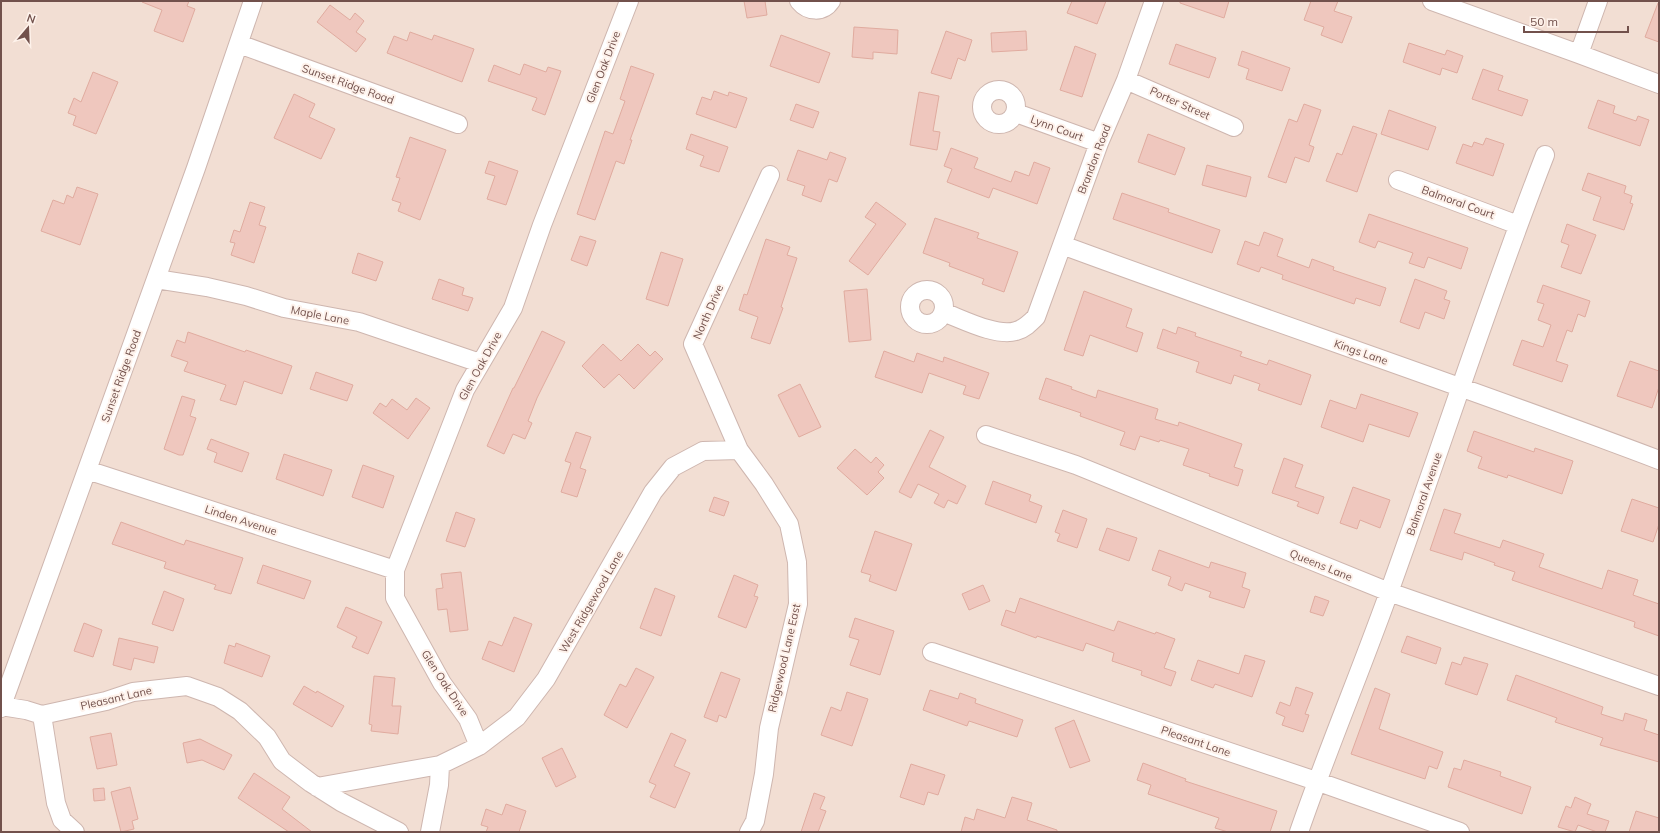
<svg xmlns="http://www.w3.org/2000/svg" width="1660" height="833" viewBox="0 0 1660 833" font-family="Mulish,sans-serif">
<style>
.residential{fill:#f2ded3}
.building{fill:#efc7be;stroke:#e0ab9f}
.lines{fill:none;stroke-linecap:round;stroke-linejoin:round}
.minor-casing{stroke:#ceb6af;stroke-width:20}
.minor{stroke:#fff;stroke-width:18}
.labels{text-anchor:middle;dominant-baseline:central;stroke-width:4;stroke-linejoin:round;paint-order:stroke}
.street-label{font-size:11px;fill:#72514c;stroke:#fef2eb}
</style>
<rect width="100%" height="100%" fill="#fbeee5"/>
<path class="residential" d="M1,1h1658v831h-1658z"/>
<path class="building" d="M142,1h47l-2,5 8,3 -12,33 -29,-11 8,-21 -20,-8z
M744,1h21l2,14 -20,3z
M1072,1h34l-9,23 -30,-11z
M1180,1h49l-5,17 -44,-15z
M1311,1h27l-4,10 18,6 -10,26 -21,-8 3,-8 -20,-7z
M1658,3h1v39l-14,-5z
M330,5l20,15 5,-7 9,8 -8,11 10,7 -10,13 -39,-30z
M854,27l44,3 -1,24 -24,-2v7l-21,-2z
M946,31l26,9 -7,21 -7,-3 -7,21 -20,-6z
M1026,31l1,19 -35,2 -1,-19z
M410,32l22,8 2,-5 40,14 -12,33 -75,-29 7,-17 13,5z
M781,35l49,18 -11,30 -49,-17z
M1409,43l36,12 2,-5 16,6 -6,17 -15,-5 -2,7 -37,-13z
M1176,44l40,14 -7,20 -40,-14z
M1075,46l21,8 -14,43 -22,-7z
M1242,51l48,17 -8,23 -36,-12 3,-10 -11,-4z
M524,64l22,8 2,-5 13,4 -16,44 -13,-5 5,-12 -49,-17 6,-16 26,10z
M631,66l23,8 -24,66h2l-8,24 -8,-3 -21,59 -18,-6 28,-83 8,3 12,-33 -5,-2z
M1483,69l20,7 -5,14 30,10 -6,16 -50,-17z
M93,72l25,10 -22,52 -23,-9 3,-9 -8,-3 6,-15 7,4z
M714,91l14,5 1,-4 18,6 -11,30 -40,-14 6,-17 9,3z
M919,92l20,4 -6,35 7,1 -3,18 -27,-5z
M294,94l21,10 -6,13 26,12 -14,30 -47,-21z
M1598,100l17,6 -2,7 23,8 2,-5 11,4 -9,26 -52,-18z
M796,104l23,8 -6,16 -23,-8z
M1304,104l17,6 -12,35 5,2 -5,15 -14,-5 -9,26 -18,-6 21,-58 8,3z
M1389,110l47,17 -8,23 -47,-16z
M1353,126l24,8 -20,58 -31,-11 11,-28 5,2z
M691,134l37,13 -9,25 -19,-6 4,-10 -18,-7z
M1148,134l37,14 -10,27 -37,-13z
M410,137l36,13 -26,70 -22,-9 3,-8 -9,-3 8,-22 -4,-1z
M1486,138l18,6 -11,32 -37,-13 7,-19 9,3 2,-5 9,3z
M951,148l27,10 -4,10 37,14 4,-11 14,5 5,-14 16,6 -13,36 -44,-16 -4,10 -42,-16 5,-13 -8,-3z
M798,150l29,10 3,-8 16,6 -9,24 -8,-3 -8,23 -19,-7 3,-9 -18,-6z
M489,161l29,10 -12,34 -19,-6 8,-23 -10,-3z
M1207,165l44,12 -5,20 -44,-12z
M1588,173l38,13 -2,7 8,3 -2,7 3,1 -9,26 -31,-10 8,-23 -19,-7z
M77,187l21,7 -18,51 -39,-14 12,-31 11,4 3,-9 6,3z
M1122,193l47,16 -1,3 52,18 -8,23 -99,-34z
M250,202l15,5 -6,18 7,2 -12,36 -23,-8 4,-12 -5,-1 4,-12 6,2z
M876,202l30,22 -38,51 -19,-14 27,-37 -11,-7z
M1369,214l99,34 -7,21 -33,-12 -4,11 -15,-5 4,-10 -35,-12 -3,7 -16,-6z
M935,218l44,15 -2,5 41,14 -14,40 -22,-8 2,-5 -35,-13 1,-3 -27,-10z
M1567,224l29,11 -15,39 -20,-7 8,-22 -8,-3z
M1264,232l19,7 -6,17 32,12 3,-9 22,8 -1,3 53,18 -6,18 -24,-8 -2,6 -72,-25 1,-4 -22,-8 -2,5 -22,-8 8,-23 14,5z
M580,236l16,5 -9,25 -16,-6z
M766,239l24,8 -3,8 10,3 -16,49 2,1 -13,36 -19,-6 7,-21 -19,-7 5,-16 3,1z
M661,252l22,7 -15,47 -22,-7z
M358,253l25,9 -7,19 -24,-8z
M439,279l25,9 -2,7 11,3 -5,13 -36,-12z
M1415,279l32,12 -3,8 6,2 -6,18 -19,-7 -6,17 -19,-7z
M1543,285l47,16 -5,16 -7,-3 -6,18 -5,-2 -11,31 12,4 -6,17 -49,-17 9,-25 21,7 8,-22 -13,-5 6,-16 -7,-2z
M867,289l4,51 -22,2 -5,-51z
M1084,291l48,18 -6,18 17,6 -6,19 -47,-17 -7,21 -19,-6z
M1178,327l18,6 -1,3 47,16 -2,4 27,9 2,-5 42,15 -10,30 -43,-15 2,-6 -26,-9 -3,9 -35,-12 3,-10 -42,-14 6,-19 13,5z
M542,331l23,11 -28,56 -9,23 4,2 -7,16 -12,-5 -9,20 -17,-8 26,-58h1z
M188,332l57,20 1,-2 46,16 -10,28 -38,-13 -8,24 -16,-5 6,-15 -42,-14 4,-9 -17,-6 6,-16 8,3z
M603,344l18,17 17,-17 12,12 5,-5 8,8 -29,30 -15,-15 -15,14 -22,-22z
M884,351l30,11 3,-9 26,9 1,-5 45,16 -10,26 -16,-5 3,-8 -37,-13 -7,20 -47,-16z
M1630,361l29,10v16l-7,21 -35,-12z
M316,372l37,13 -6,16 -37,-12z
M1046,378l26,9 -1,2 25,9 2,-8 60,19 -3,10 23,7 1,-4 63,22 -8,23 9,3 -5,16 -29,-10 1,-2 -27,-9 6,-16 -29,-9 -1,2 -19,-6 -5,14 -15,-5 5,-13 -45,-16 1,-3 -42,-14z
M800,384l21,43 -22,10 -21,-42z
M1361,394l57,19 -9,24 -40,-13 -6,18 -42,-15 9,-27 26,9z
M182,396l13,4 -5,16 6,2 -13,37h-4l-15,-6z
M416,398l14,10 -22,31 -35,-26 7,-10 6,4 6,-8 15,11z
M930,430l14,7 -15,30 37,19 -9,18 -9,-4 -4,8 -10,-5 5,-9 -21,-10 -7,14 -12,-6z
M1474,431l60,21 1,-4 38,13 -11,33 -54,-19 -1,3 -29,-10 4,-11 -15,-6z
M576,432l15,5 -11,31 6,2 -9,27 -16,-5 10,-29 -6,-2z
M211,439l38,14 -7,19 -28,-10 3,-9 -10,-4z
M855,449l16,14 5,-6 8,8 -6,7 6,6 -17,17 -30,-27z
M284,454l48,16 -9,26 -47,-17z
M1284,458l19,7 -8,22 29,10 -6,17 -21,-8 2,-4 -27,-9z
M363,465l31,11 -11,32 -31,-11z
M993,481l38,14 -2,6 13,5 -6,17 -51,-19z
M1353,487l37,13 -10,28 -20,-8 -3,9 -17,-6z
M714,497l15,5 -5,14 -15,-5z
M1632,499l27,9v16l-6,18 -32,-11z
M1444,509l17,5 -7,19 46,15 3,-8 41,14 -5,13 63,22 6,-19 30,10 -5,15 26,9v32l-25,-9 1,-5 -123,-42 3,-8 -21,-7 1,-2 -31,-11 -2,8 -32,-10z
M1063,510l24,9 -10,29 -20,-7 3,-7 -5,-2z
M456,512l19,7 -10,28 -19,-6z
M121,522l63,23 2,-5 57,18 -12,36 -17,-5 2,-4 -52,-17 2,-6 -54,-18z
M1107,528l30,10 -8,23 -30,-11z
M875,531l37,13 -16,47 -27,-10 2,-6 -10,-3z
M1159,550l50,18 2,-6 35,11 -4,14 8,3 -6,18 -35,-11 2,-5 -26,-9 -3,8 -14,-6 3,-8 -19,-7z
M263,565l48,16 -7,18 -47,-16z
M461,572l7,58 -18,2 -3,-23 -9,1 -2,-21 7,-1 -2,-14z
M734,575l24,10 -4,11 4,1 -12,31 -28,-11z
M983,585l7,16 -21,9 -7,-16z
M655,588l20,8 -14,40 -21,-8z
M164,591l20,8 -11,32 -21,-7z
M1315,596l14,5 -6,15 -13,-4z
M1020,598l94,33 4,-10 37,13 1,-2 19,7 -11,29 12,4 -5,14 -30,-11 1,-4 -30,-10 2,-8 -28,-10 -3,8 -46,-15 -1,2 -35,-13 5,-15 9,3z
M346,607l36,15 -14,32 -16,-7 5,-10 -20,-10z
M514,617l18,7 -18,48 -32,-13 7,-18 13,5z
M855,618l39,13 -14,44 -30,-10 9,-25 -10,-3z
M84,623l18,7 -9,27 -19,-6z
M1407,636l34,12 -5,16 -35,-12z
M119,638l39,9 -4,16 -20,-5 -3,12 -18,-5z
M236,643l34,13 -8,21 -38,-14 5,-18 6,2z
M1245,655l20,6 -13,36 -37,-13 -2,4 -22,-8 7,-20 41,14z
M1464,657l24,7 -11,31 -32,-11 7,-22 9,3z
M636,668l18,9 -27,51 -23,-13 16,-31 6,3z
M721,672l19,7 -14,39 -7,-3 -2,7 -13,-5z
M1516,675l87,32 -2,7 22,7 2,-8 22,7 -3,10 15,5v27l-59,-17 3,-7 -48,-16 2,-4 -50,-18z
M374,676l21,2 -3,28h9l-3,28 -27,-3 1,-6 -3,-1z
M304,686l12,7 1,-2 27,15 -12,21 -39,-23z
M1296,687l17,6 -8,21 4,1 -6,17 -21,-7 3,-8 -9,-4 4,-11 10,4z
M1375,688l15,6 -11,35 64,23 -6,17 -8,-3 -4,13 -74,-25z
M930,690l28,9 2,-6 16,6 -1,4 48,17 -6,17 -48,-16 -2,5 -44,-16z
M847,692l21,7 -16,47 -31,-11 10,-28 10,4z
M1074,720l16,41 -20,7 -15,-40z
M111,733l6,32 -20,4 -7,-32z
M671,733l15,7 -12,26 16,7 -15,35 -25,-11 6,-12 -7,-3z
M200,739l32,16 -8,15 -22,-10 -15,3 -4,-20z
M562,748l14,29 -20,10 -14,-29z
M1464,760l37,12 -1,4 31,11 -9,27 -74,-27 6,-19 7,2z
M1143,763l43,16 -1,2 92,30 -7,21h-42l-13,-4 4,-10 -71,-24 3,-9 -14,-5z
M911,764l34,11 -7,20 -10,-3 -4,13 -24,-8z
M254,773l36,24 -8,12 30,23h-23l-51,-34z
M130,787l8,32 -6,2 2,8 -13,3 -10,-40z
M104,788l1,12 -11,1 -1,-12z
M814,793l11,4 -5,12 6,2 -8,21h-17z
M1012,797l20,6 -5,17 30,10v2h-96l4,-15 9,3 3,-11 28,9z
M1575,797l16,7 -4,10 22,7 -4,11h-8l-19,-7 -3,7 -17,-5 8,-21 5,2z
M506,804l20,7 -7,21h-33l2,-5 -7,-2 5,-16 16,6z
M1636,811l23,7v14h-30z"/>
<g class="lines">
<g class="minor-casing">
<path id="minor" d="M799,1c9,11 24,12 32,0
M1432,1l147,53 80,30
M239,44l219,80
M1579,54l19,-53
M1126,80l108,47
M982 107a17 17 0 1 1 34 0a17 17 0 1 1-34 0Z
M1016,113l83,30
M1398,180l120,45
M1062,245c198,73 399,140 597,215
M156,279l51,8 39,9 38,12 75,14 121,41
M910 307a17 17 0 1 1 34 0a17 17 0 1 1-34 0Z
M943,312c19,7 53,25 73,19 8,-2 14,-8 20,-14l63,-174 27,-63 28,-79
M986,435l90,30 313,127 270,94
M87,470l308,100
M932,652l384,129 144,51
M1,706l25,4 16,5 64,-14 27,-9 54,-6 31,11 22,14 27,26 15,24 29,22 30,19 58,30
M1,708l195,-540 57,-167
M42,715l14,88 6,17 13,12
M479,746l-11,-27 -26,-36 -47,-85v-28l70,-180 48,-82 29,-83 87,-224
M317,787l123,-22 39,-19 38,-29 29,-38 107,-187 20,-25 30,-16 36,-1
M430,832l9,-47 1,-20
M749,832l6,-11 9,-47 5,-46 29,-124 -1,-42 -8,-38 -25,-40 -25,-34 -46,-106 77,-169
M1299,832c29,-84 64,-166 94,-251 51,-142 97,-285 152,-426"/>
</g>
<use href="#minor" class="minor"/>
</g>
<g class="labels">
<g class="street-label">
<text transform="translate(603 67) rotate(-69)">Glen Oak Drive</text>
<text transform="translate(348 84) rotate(20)">Sunset Ridge Road</text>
<text transform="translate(1180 103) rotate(24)">Porter Street</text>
<text transform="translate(1057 128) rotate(20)">Lynn Court</text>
<text transform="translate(1094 159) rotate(-69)">Brandon Road</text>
<text transform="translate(1458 202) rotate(20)">Balmoral Court</text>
<text transform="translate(708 312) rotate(-66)">North Drive</text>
<text transform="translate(320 315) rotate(11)">Maple Lane</text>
<text transform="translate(1361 352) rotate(19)">Kings Lane</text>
<text transform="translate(480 366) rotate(-61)">Glen Oak Drive</text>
<text transform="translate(121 376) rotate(-70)">Sunset Ridge Road</text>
<text transform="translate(1424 494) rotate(-71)">Balmoral Avenue</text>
<text transform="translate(241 520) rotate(18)">Linden Avenue</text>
<text transform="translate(1321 565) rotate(22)">Queens Lane</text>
<text transform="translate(591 602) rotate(-60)">West Ridgewood Lane</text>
<text transform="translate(784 658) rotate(-77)">Ridgewood Lane East</text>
<text transform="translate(445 683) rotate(57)">Glen Oak Drive</text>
<text transform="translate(116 698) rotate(-13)">Pleasant Lane</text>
<text transform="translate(1196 741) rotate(19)">Pleasant Lane</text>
</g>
</g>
<rect width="1660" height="833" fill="none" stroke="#72514c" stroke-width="4"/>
<g transform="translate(28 28) rotate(19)" stroke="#fef2eb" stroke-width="3" paint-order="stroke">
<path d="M0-3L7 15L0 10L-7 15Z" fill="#72514c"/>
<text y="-6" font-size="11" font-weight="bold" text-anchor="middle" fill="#72514c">N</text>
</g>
<path d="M1524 26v6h104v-6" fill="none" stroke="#72514c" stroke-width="2"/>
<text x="1530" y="26" font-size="12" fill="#72514c" stroke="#fef2eb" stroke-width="3" paint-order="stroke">50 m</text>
</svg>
